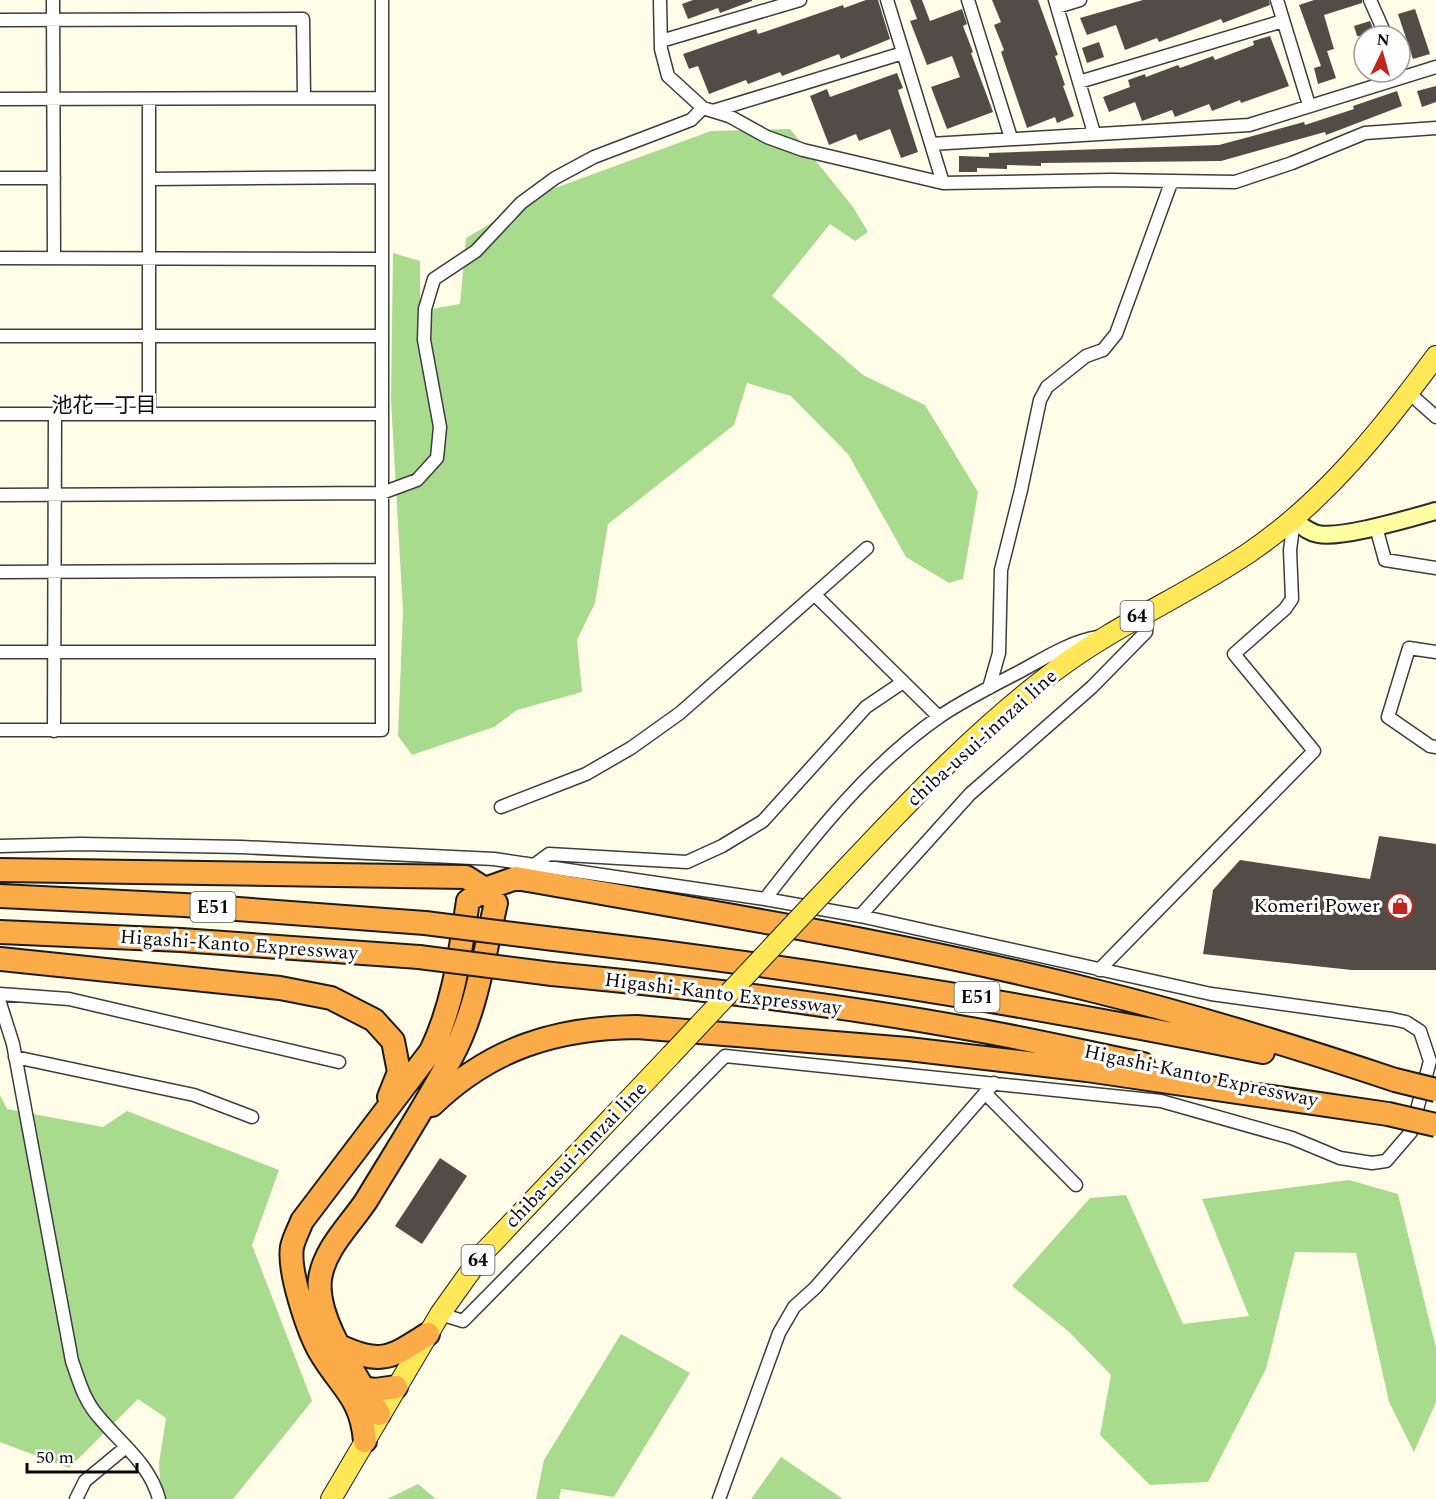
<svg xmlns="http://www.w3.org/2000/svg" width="1436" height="1499" viewBox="0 0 1436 1499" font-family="Spectral,'Noto Sans JP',serif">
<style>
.forest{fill:#a9db8e}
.building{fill:#534c46}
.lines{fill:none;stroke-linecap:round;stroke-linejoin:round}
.street-casing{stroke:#3d3d3d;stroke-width:15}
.secondary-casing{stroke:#2c2c2c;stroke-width:20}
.primary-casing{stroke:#1b1b1b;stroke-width:22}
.highway-casing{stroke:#1b1b1b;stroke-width:26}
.street{stroke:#fff;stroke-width:12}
.secondary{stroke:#fffea2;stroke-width:16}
.primary{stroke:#ffe757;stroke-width:20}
.highway{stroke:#fbac48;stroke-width:22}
.primary-bridge-casing{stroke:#1b1b1b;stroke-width:22;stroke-linecap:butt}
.highway-bridge-casing{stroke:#1b1b1b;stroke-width:26;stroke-linecap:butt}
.primary-bridge{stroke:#ffe757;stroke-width:20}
.highway-bridge{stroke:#fbac48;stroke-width:22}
.labels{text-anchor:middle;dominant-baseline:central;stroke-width:6;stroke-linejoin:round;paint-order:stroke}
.shield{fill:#fff;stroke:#545454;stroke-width:1.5}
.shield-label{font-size:18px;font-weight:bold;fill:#0a0a0a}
.street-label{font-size:20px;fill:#0a0a0a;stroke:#fff}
.poi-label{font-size:20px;fill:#0a0a0a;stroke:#fff;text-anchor:end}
.neighbourhood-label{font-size:21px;fill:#0a0a0a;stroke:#fff}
</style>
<rect width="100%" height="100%" fill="#fffde7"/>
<path class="forest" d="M790,129l63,78 15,25 -13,9 -25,-17 -58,72 91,79 62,30 53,87 -15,87 -14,4 -43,-26 -58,-103 -57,-58 -44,-13 -13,42 -126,99 -13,79 -18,37 5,52 -65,18 -23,17 -82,28 -14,-19 5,-124 -12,-212 2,-147 27,8v50l40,-7 6,-66 78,-46 167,-61z
M0,1095l7,14 96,18 24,-16 152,59 -27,75 60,156 -79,98h-72l-2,-36 7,-45 -28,-19 -69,69 -69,-26z
M1349,1180l49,14 38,154v54l-22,50 -25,-50 -33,-149 -61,-1 -29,117 -58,113 -58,3 -50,-50 11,-60 -43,-44 -56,-45 78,-88 36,-3 57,129 66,-8 -47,-117z
M621,1334l69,39 -76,124 -53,-8 -2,10h-23l8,-39z
M781,1457l62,42h-92z
M418,1484l18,15h-49z"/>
<path class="building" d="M693,0h59v1l-32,12 -2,-5 -30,11 -6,-15z
M866,0h12l12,39 -49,20 -2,-5 -57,22 -2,-4 -32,12 -2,-4 -37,14 -11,-28 -9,3 -6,-15 73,-25 2,5 85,-29 1,3z
M910,0h12l8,21 32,-12 5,15 -4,2 10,26 -2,1 22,59 -46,17 -16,-42 29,-10 -8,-21 -25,9 -17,-44 7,-2z
M992,0h46l20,55 -3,1 10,29 -2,1 11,30 -17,7 -2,-6 -28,11 -26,-76 3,-2 -10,-25 7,-3z
M1143,0h126l1,5 -47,18 -2,-4 -62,23 -2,-4 -32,12 -9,-25 -29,10 -7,-17z
M1314,0h48v3l-38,12 10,34 -7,2 9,27 -18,6 -4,-16 7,-2 -22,-61z
M1415,9l15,45 -17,5 -15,-45z
M1370,21l6,15h-19l-3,-10z
M1270,36l19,50 -48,17 -1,-3 -28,11 -3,-7 -34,13 -3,-7 -30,11 -7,-19 -26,10 -6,-15 27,-10 -2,-7 17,-6 1,3 32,-12 2,3 33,-12 2,4 39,-15 -1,-4z
M1099,42l5,15 -17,6 -5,-15z
M897,73l6,15 -5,2 20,62 -17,6 -11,-29 -31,12 -3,-7 -27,11 -19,-49 17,-7 3,8z
M1436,86v16l-14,5 -5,-16z
M1397,91l5,15 -76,29 -1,-3 -104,29 -180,2v3l-34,-1v4l-30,-1v4h-18v-16l30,1v-4l230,-8 85,-23 1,3 49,-16 -1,-3z
M1379,836l57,8v126h-84l-149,-16 10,-64 27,-30 130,19z
M440,1158l27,18 -45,68 -27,-18z"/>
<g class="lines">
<g class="street-casing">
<path id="street" d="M53,0l1,258
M660,0l1,49 7,27 35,32 26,8 38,21 36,13 140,33 168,-3 124,2 57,-19 73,-30 71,-5
M887,0l56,183
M968,0l43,138
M1055,0l39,133
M1277,0l32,105
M1370,0l16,36
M1057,7l23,-7
M0,20l303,-1 1,79
M661,41l139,-41
M1079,82l204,-61
M0,99l382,-1
M713,111l190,-58
M931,144l318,-19 187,-58
M0,178h54
M149,179l233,-2
M0,258l382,1
M0,336h382
M1409,393l27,24
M0,414h382
M149,414v-315
M0,495l382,-2 35,-13 20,-22 3,-31 -16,-87 1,-31 9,-30 42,-28 45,-48 34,-25 39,-21 97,-37 12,-12
M1376,527l9,33 51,8
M0,572l382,-2
M815,595l124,122
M0,652h382
M1436,652l-27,-4 -21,69 42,29 6,1
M989,688l10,-35 2,-83 20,-80 19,-90 7,-13 39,-31 17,-6 13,-16 55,-151
M0,730h382v-730
M54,731l1,-317
M501,807l85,-33 45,-26 49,-35 187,-165
M0,846l81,-2 160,3 253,12 271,40 95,17 351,78 181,25 14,3 14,9 10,30 -19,71 -25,29 -14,2 -32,-5 -48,-20 -131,-37 -436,-45 -262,265 -23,-7
M534,865l15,-11 138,8 35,-16 41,-25 103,-114 37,-25
M765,899c51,-66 105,-134 174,-182 25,-17 53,-31 80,-45 26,-14 50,-30 79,-35
M860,916l110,-122 122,-107 54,-55 2,-22
M1099,970l215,-219 -80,-97 51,-45 7,-10 -2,-49 4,-30
M0,994l69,5 270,63
M0,1003l13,41 59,317c7,20 12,39 26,55 22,27 52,48 61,83
M15,1057l179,38 58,22
M985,1093l91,92
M76,1499l9,-18 41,-34
M719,1499l60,-166 15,-26 21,-19 179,-205"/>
</g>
<g class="secondary-casing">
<path id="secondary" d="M1294,520c8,6 14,12 24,14 24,5 92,-16 118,-23"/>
</g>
<g class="primary-casing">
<path id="primary" d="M836,879c69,-73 139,-149 220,-209 61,-46 131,-75 194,-118 75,-51 133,-124 186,-196
M331,1499l109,-185 45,-63 186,-196"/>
</g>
<g class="highway-casing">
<path id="highway" d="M0,870l466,7 19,12 11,14c-12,51 -19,107 -44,153 -26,49 -57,97 -86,145 -16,24 -42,48 -46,78 -5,42 38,98 59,135
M0,896l184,9 241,18
M0,932l181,8 238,17
M554,939c238,27 474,65 709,113
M0,959l280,29 51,10 43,22 19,21 6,31 -10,25
M552,974c138,13 277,29 413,54 60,10 119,24 178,36
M432,1105c59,-57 124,-77 205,-78l271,22 179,21 301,44
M337,1345c44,20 52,14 91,-11
M353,1387l22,3 21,-3
M365,1441c-4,-45 -24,-53 -45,-89 -12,-21 -32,-81 -28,-105 2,-9 7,-18 10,-26l129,-170c23,-48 29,-98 37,-150l17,-12 31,-11c193,34 388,65 579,113 101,25 201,56 300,89"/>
</g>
<use href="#street" class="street"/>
<use href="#secondary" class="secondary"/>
<use href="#primary" class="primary"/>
<use href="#highway" class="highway"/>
<g class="primary-bridge-casing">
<path id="primary-bridge" d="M671,1055l165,-176"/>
</g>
<g class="highway-bridge-casing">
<path id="highway-bridge" d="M425,923l129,16
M419,957l133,17
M1395,1080l41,10
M1388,1114l48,11"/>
</g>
<use href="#primary-bridge" class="primary-bridge"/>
<use href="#highway-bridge" class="highway-bridge"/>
</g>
<defs>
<g id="shop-ring" transform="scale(1.35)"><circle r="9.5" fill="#fff" stroke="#bf261d" stroke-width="1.5"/><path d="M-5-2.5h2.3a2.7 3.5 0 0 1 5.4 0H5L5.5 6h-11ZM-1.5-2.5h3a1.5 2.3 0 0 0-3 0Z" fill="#bf261d"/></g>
</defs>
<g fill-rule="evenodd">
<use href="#shop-ring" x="1400" y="906"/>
</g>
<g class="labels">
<g class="shield">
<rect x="1120.5" y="601" width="33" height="30" rx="4.5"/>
<rect x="190.5" y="892" width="45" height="30" rx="4.5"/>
<rect x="954.5" y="982" width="45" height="30" rx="4.5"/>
<rect x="461.5" y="1245" width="33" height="30" rx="4.5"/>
</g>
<g class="shield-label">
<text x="1137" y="616">64</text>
<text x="213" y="907">E51</text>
<text x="977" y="997">E51</text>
<text x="478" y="1260">64</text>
</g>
<g class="street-label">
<text transform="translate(982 738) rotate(-42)">chiba-usui-innzai line</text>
<text transform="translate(239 945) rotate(4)">Higashi-Kanto Expressway</text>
<text transform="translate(723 994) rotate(7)">Higashi-Kanto Expressway</text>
<text transform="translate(1201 1076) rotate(12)">Higashi-Kanto Expressway</text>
<text transform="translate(576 1155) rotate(-46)">chiba-usui-innzai line</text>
</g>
<g class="poi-label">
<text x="1380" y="906">Komeri Power</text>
</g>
<g class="neighbourhood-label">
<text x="104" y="406">池花一丁目</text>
</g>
</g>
<g transform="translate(1382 54) rotate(5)"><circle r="28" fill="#ffffff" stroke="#9d9d9d" stroke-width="1.5"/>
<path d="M0-4.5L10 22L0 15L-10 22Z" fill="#bf261d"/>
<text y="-9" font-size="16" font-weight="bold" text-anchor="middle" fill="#0a0a0a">N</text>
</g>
<path d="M27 1463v9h110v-9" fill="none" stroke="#0a0a0a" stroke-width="3"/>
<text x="36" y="1463" font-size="18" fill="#0a0a0a" stroke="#ffffff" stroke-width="4.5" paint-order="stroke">50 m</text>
</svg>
